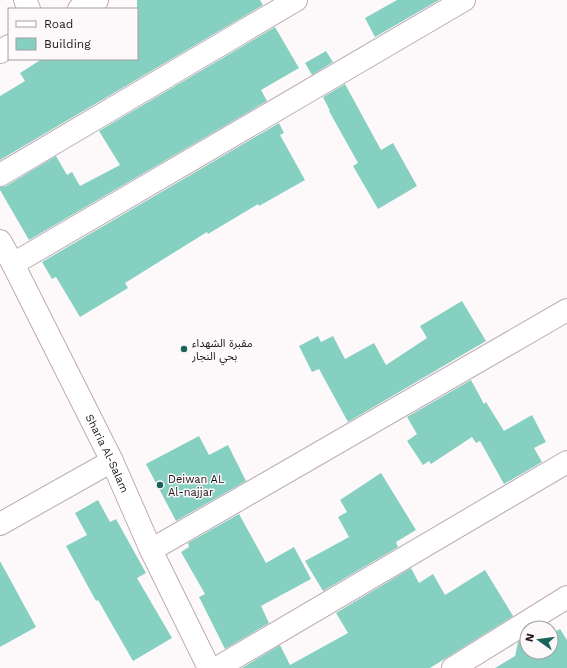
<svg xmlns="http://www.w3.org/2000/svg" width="567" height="668" viewBox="0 0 567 668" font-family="'Work Sans','Noto Sans Arabic',sans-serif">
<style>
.building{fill:#86d0c2}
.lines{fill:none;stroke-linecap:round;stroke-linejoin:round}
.minor-casing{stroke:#bdabb3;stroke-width:24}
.major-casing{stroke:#bdabb3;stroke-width:24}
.minor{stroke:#fff;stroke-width:22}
.major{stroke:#fff;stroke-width:22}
.poi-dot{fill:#1a6358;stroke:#fdf9fb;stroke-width:1.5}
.labels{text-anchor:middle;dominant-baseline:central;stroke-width:3;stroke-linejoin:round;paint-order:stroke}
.poi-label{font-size:11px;fill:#1d171a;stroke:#fdf9fb;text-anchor:start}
.street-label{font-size:11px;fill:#1d171a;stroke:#fdf9fb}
</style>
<rect width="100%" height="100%" fill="#fdf9fb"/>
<path class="building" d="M137,0h123l3,5 -263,155v-64l25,-15 -5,-8 22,-14h95z
M397,0h42l-64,37 -10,-19z
M275,27l24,41 -38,22 6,11 -238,139 -29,-50v-3l6,-1 50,-30 11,19 5,-3 8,14 40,-21 -21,-34z
M326,51l7,11 -21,13 -7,-12z
M345,84l36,66 12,-7 24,43 -39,23 -25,-43 5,-3 -29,-52h1l-7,-14z
M279,123l5,10 -4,2 25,45 -46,26 -1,-2 -50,30 -1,-2 -82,51 3,5 -48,29 -24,-40 -4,2 -10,-17z
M462,301l24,40 -138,81 -29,-53 -7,3 -13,-26 19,-10 3,6 12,-6 12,23 29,-16 12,22 41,-27 -7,-12z
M471,380l13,24 2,-2 18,29 28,-16 14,27 -12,6 8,14 -38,22 -24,-43 -4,2 -4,-6 -41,27 -2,-3 -6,4 -16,-24 10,-7 -10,-17z
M199,436l10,19 19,-10 18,36 -70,40 -30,-57z
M381,473l35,57 -20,12 2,5 -75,44 -18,-30 44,-24 -11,-20 9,-5 -7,-12z
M98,500l12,22 6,-3 30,54 -9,5 35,60 -39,23 -35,-61 -2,1 -30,-55 21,-11 -12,-22z
M239,514l27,49 28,-16 17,32 -50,27 8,17 -44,26 -26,-52 6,-3 -24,-42 8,-5 -1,-4z
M0,561l36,66 -36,20z
M411,568l8,15 14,-9 12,21 40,-25 28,46 -83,52h-188l38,-23 10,20 58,-32 -12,-20z
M560,629l7,11v28h-72l20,-12 3,-14 8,-5 1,15h24v-18z"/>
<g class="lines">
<g class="minor-casing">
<g id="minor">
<path d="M25,0l4,9"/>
<path d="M0,175l296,-175"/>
<path id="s1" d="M0,241l13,23 99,197 39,89 58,118"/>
<path d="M13,264l451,-264"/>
<path d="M0,524l112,-63"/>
<path d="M151,550l416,-240"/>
<path d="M217,668l350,-206"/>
<path d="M453,668l114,-71"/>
</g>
</g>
<g class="major-casing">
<path id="major" d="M79,9l18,-9
M0,52l9,-6"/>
</g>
<use href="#minor" class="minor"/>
<use href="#major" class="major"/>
</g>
<g class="poi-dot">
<circle cx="184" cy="349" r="4"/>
<circle cx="160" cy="485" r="4"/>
</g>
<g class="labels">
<g class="poi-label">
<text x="192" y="343">مقبرة الشهداء<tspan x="192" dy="13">بحي النجار</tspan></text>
<text x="168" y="479">Deiwan AL<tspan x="168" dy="13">Al-najjar</tspan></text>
</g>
<g class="street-label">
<text stroke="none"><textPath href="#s1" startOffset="238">Sharia Al-Salam</textPath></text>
</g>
</g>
<rect x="8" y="8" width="130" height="52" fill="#fdf9fb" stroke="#a39fa1"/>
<rect x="16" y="21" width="20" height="6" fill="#ffffff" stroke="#a39fa1"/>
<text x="44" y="28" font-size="12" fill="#1d171a">Road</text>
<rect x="16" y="38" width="20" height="12" fill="#86d0c2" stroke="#a39fa1"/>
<text x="44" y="48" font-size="12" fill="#1d171a">Building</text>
<g transform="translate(539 640) rotate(284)"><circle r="19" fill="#fdf9fb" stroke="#a39fa1"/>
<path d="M0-3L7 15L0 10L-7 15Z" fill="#1a6358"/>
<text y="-6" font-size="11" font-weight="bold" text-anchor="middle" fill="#1d171a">N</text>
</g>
</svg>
